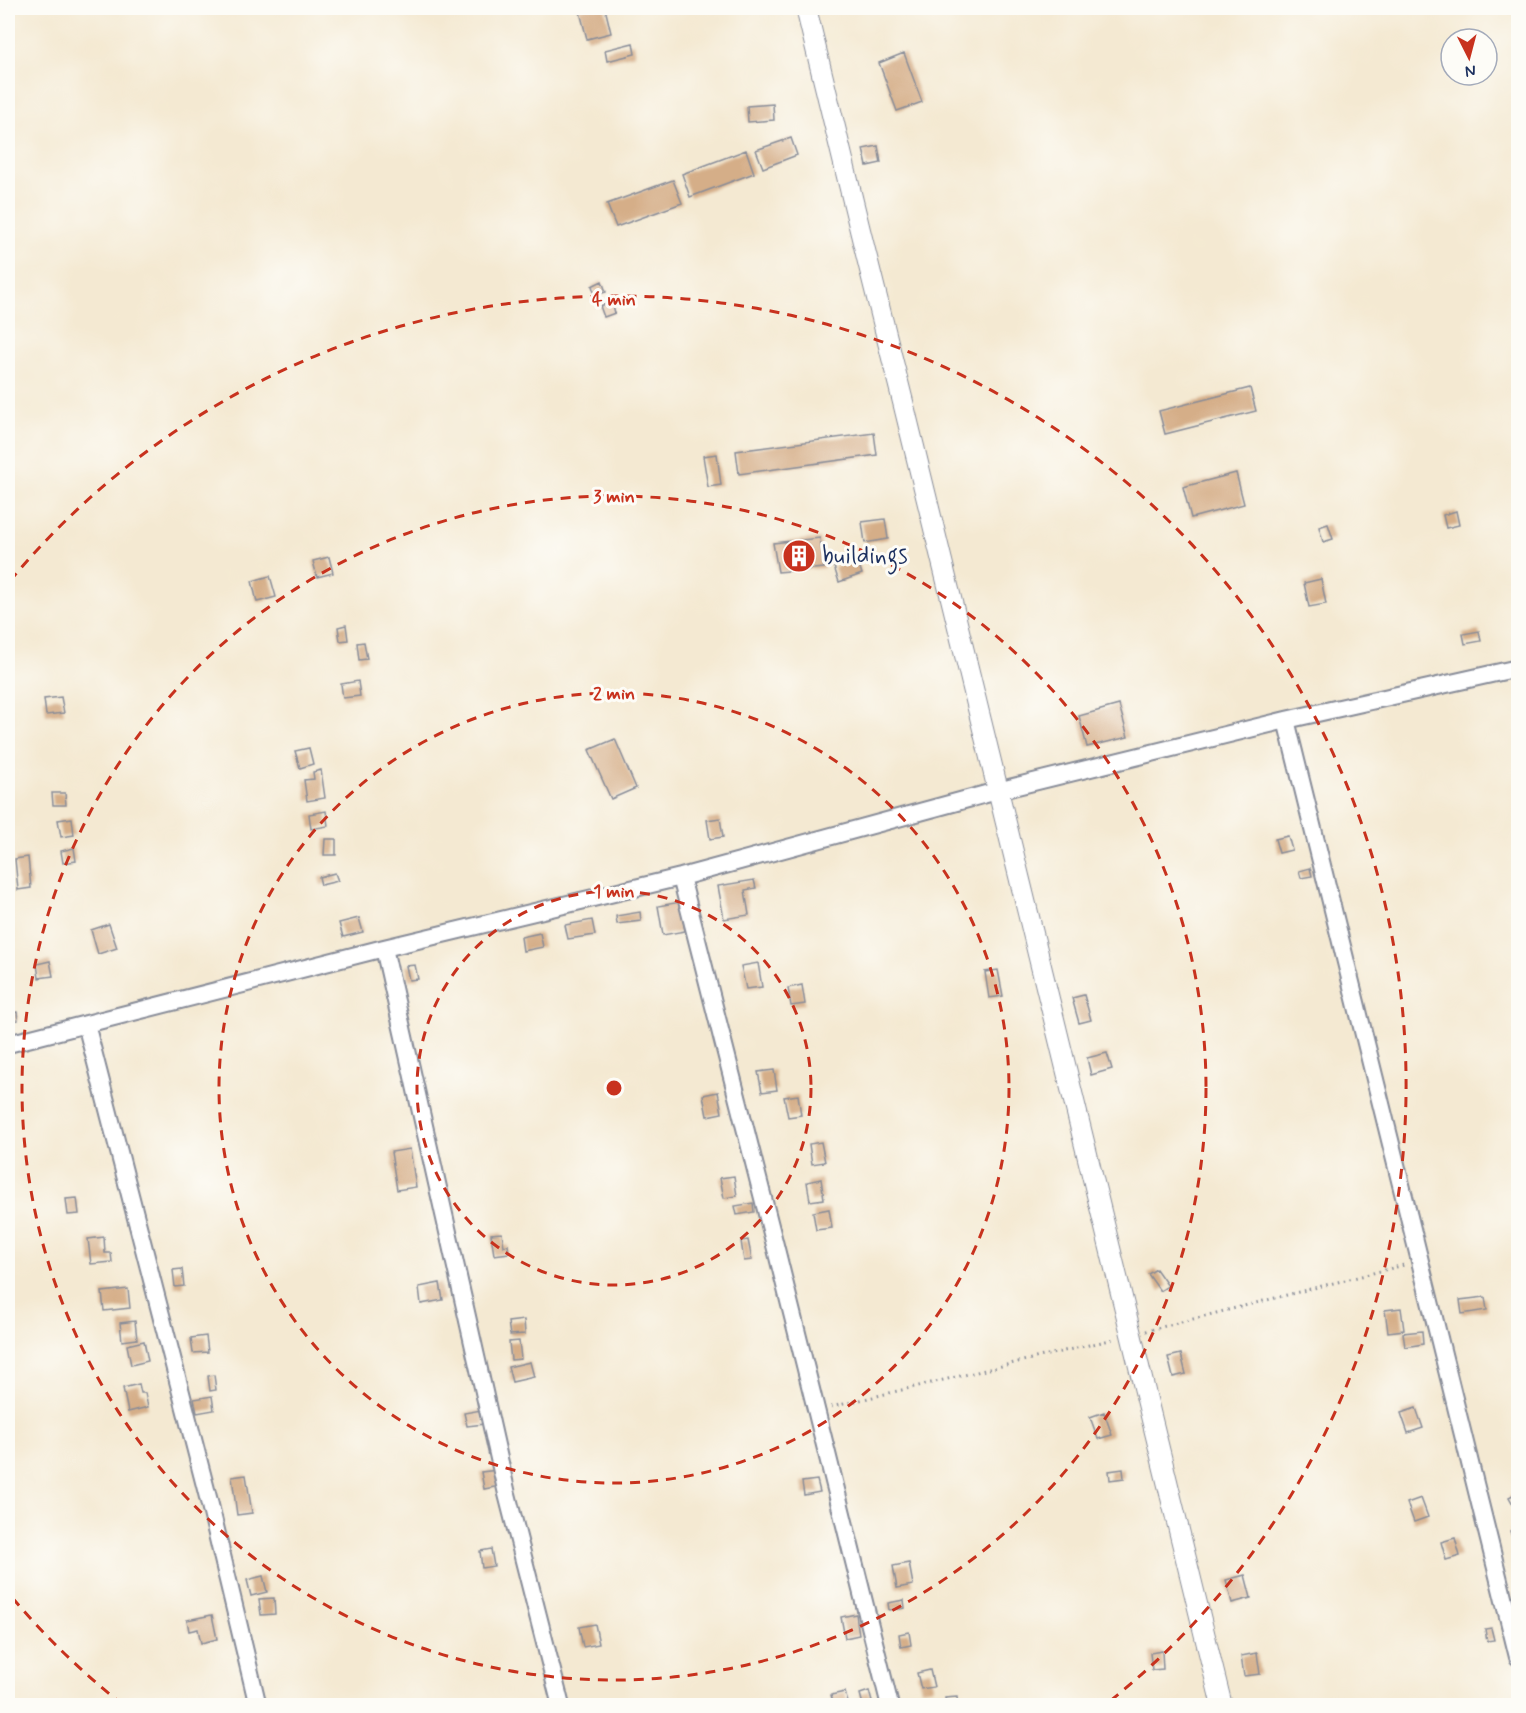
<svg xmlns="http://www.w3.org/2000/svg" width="1526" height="1713" viewBox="0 0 1526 1713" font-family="Mynerve,sans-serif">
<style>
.building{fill:#d5ae88}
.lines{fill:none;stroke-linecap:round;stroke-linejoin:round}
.minor-casing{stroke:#888c98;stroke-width:20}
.tertiary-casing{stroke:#888c98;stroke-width:22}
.path{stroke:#888c98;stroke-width:3;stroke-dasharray:1.5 4.5;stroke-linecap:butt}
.minor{stroke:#fff;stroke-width:16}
.tertiary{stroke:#fff;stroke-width:20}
.ring{fill:none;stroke:#c8321e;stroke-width:3;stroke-dasharray:10 8}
.labels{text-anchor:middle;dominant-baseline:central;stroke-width:6;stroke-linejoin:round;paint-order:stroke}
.poi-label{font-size:24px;fill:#1b2f5e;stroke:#fdfcf7;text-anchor:start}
.centre{fill:#c8321e;stroke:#fdfcf7;stroke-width:3}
.ring-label{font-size:18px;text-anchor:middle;font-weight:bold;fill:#c8321e;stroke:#fdfcf7;stroke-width:6;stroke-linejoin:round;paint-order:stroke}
</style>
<rect width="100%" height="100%" fill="#fdfcf7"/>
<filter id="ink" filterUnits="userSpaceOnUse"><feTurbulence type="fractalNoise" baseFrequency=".0167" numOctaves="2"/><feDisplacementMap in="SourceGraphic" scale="12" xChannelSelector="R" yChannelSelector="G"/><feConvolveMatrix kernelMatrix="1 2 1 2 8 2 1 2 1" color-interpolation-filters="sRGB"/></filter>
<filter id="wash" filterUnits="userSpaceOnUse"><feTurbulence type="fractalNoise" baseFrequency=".008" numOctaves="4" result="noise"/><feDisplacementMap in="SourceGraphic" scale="24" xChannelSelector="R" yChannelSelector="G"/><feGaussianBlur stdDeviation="1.35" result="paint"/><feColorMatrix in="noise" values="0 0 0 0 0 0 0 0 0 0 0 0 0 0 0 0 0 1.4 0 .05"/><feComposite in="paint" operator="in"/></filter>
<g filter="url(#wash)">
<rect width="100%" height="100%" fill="#f4e9d2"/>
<g id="blocks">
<path class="building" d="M579,8h26l6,25 -24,6z
M633,43l2,11 -28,7 -2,-11z
M904,53l18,49 -25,9 -18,-48z
M773,104l1,16 -26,2 -1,-16z
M791,138l6,17 -34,13 -7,-18z
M878,146l3,17 -14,3 -4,-17z
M746,150l8,23 -64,24 -8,-23z
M673,180l9,23 -66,24 -9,-23z
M602,281l4,11 -11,3 -3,-9z
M612,302l3,11 -11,4 -4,-11z
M1250,388l6,23 -91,23 -6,-23z
M874,433l3,22 -138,19 -3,-23z
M717,454l4,31 -13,2 -5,-31z
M1236,473l8,31 -53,14 -8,-31z
M1456,511l3,14 -13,3 -3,-13z
M885,519l3,20 -23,4 -3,-21z
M1328,524l5,15 -10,3 -4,-15z
M820,538l4,30 -46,4 -5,-29z
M329,557l4,16 -16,4 -4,-16z
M857,559l5,15 -23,8 -5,-15z
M270,576l6,21 -19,5 -5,-21z
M1321,579l5,25 -17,3 -5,-24z
M346,625l2,15 -8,1 -2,-14z
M1479,631l2,10 -16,3 -2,-10z
M364,642l3,17 -8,1 -2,-17z
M358,681l2,15 -17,2 -2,-14z
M61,697l3,16 -18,2 -2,-16z
M1119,705l9,32 -41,10 -8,-31z
M615,739l21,49 -25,11 -22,-49z
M309,748l4,16 -13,4 -5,-17z
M321,770l4,28 -18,3 -3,-21 10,-1 -1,-7z
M52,793h13l1,12h-13z
M326,811l2,15 -17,3 -2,-15z
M72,818l2,17 -13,2 -3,-17z
M720,818l3,19 -13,2 -3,-19z
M1288,836l4,14 -13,3 -4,-14z
M325,839h11v16h-12z
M74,848l2,13 -13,2 -2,-12z
M28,857l3,31 -13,2 -3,-31z
M1310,868l2,8 -11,2 -2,-7z
M335,873l3,8 -17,4 -2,-8z
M754,880l2,8 -11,2 4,25 -25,4 -6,-33z
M680,902l5,29 -22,4 -5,-29z
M640,912l1,9 -24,3 -1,-8z
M359,918l4,14 -20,5 -4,-14z
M592,920l3,15 -27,4 -3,-14z
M109,924l8,24 -19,6 -7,-24z
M540,933l3,14 -20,4 -2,-14z
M50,961l3,15 -14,2 -2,-14z
M758,963l4,24 -16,2 -5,-23z
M415,965l3,14 -9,1 -3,-14z
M998,970l5,26 -14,2 -4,-26z
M802,985l3,19 -14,2 -3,-18z
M1084,995l7,25 -12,3 -7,-25z
M17,1012l1,8 -10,1v-8z
M1107,1053l5,16 -21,6 -4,-17z
M774,1070l3,20 -15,2 -4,-20z
M718,1092l4,21 -15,3 -4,-21z
M798,1095l3,20 -13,2 -4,-20z
M821,1142l4,20 -13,2 -3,-20z
M410,1149l6,38 -19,3 -6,-38z
M734,1176l3,20 -13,2 -4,-20z
M821,1179l3,20 -14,2 -3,-19z
M77,1198l2,16 -11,1 -2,-16z
M753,1203l1,9 -17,3 -2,-9z
M829,1209l3,19 -16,2 -3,-18z
M502,1233l2,13 4,-1 1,8 -15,2 -3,-21z
M104,1237l1,16h6l1,9 -21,2 -3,-25z
M748,1240l4,20 -8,1 -3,-20z
M182,1269l2,17 -9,1 -2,-17z
M1156,1269l12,17 -8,5 -12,-17z
M440,1283l3,17 -22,4 -2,-17z
M128,1289l2,19 -26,3 -2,-19z
M1485,1297l2,13 -25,4 -2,-14z
M1401,1308l3,22 -16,2 -3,-22z
M524,1320l1,14 -15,1 -2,-13z
M135,1321l2,18 -15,2 -2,-18z
M1422,1331l1,13 -18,3 -2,-14z
M206,1336l2,16 -15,1 -2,-15z
M144,1341l4,20 -17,4 -4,-20z
M519,1341l2,18 -10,1 -2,-18z
M1181,1354l5,20 -13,3 -5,-20z
M530,1362l4,15 -22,5 -4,-15z
M214,1375l2,15 -6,1 -2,-15z
M139,1384l2,9h4l3,14 -20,5 -5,-24z
M212,1396l2,14 -17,3 -3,-14z
M1416,1408l7,20 -15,5 -7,-20z
M481,1410l3,14 -17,2 -3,-13z
M1104,1412l8,23 -14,4 -8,-22z
M1123,1469l1,9 -14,2 -1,-9z
M498,1470l2,16 -16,3 -3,-17z
M246,1475l6,38 -15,2 -5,-38z
M817,1480l3,12 -16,3 -2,-13z
M1518,1492v21l-9,-16z
M1421,1498l7,19 -14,5 -7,-19z
M1518,1528v10l-5,2 -3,-9z
M1455,1538l5,18 -14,4 -5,-18z
M491,1549l3,17 -12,2 -2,-17z
M909,1563l4,22 -16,3 -4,-22z
M1245,1575l6,23 -19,5 -6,-23z
M263,1576l4,16 -16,4 -4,-16z
M274,1598l1,16 -14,1 -2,-16z
M904,1600l1,8 -16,2 -1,-7z
M856,1614l3,21 -14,3 -4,-21z
M212,1615l5,24 -16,4 -3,-14 -9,2 -2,-11z
M595,1624l4,20 -16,3 -4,-20z
M1491,1628l3,12 -7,1 -2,-12z
M909,1632l2,13 -10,2 -2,-13z
M1162,1651l1,18 -11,1 -2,-17z
M1257,1653l3,21 -16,2 -3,-20z
M930,1670l4,17 -13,2 -4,-16z
M869,1691l3,11 -9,3 -3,-11z
M845,1692l4,14h-15l-3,-11z
M957,1697l1,9h-12l-1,-8z"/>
</g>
</g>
<g filter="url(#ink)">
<use href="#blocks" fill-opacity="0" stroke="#888c98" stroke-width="1.5"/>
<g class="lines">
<g class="minor-casing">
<path id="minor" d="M1286,720l232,937
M681,877l96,376 113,453
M384,948l123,546 54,212
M86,1024l124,481 48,201
M8,1044l376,-96 297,-71 316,-86 289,-71 232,-52"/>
</g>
<g class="tertiary-casing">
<path id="tertiary" d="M806,8l54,222 43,172 319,1304"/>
</g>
<path class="path" d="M1146,1331l258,-66
M831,1407l283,-68"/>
<use href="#minor" class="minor"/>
<use href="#tertiary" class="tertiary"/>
</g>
</g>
<g class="ring">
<circle cx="614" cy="1088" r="197"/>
<circle cx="614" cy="1088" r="395"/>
<circle cx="614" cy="1088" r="592"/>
<path d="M123 1705A789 789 0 0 1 10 1595M10 581A789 789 0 1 1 1105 1705"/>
</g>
<defs>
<g id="building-disc" transform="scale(1.725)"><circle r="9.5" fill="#c8321e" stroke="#fdfcf7"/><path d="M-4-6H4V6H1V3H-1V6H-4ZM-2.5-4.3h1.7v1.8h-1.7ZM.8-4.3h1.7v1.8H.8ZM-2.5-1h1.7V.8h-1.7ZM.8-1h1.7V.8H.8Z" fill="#fff"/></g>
</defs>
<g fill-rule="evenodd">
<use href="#building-disc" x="799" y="556"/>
</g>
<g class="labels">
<g class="poi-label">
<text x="822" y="556">buildings</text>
</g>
</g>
<circle cx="614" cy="1088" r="9" class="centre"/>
<g class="ring-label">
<text x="614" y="305">4 min</text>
<text x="614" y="502">3 min</text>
<text x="614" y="699">2 min</text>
<text x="614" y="897">1 min</text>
</g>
<rect width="1526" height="1713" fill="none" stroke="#fdfcf7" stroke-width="30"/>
<g transform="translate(1469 57) rotate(174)"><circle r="28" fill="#fdfcf7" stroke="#a3aaba" stroke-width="1.5"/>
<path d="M0-4.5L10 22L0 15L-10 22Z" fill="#c8321e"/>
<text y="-9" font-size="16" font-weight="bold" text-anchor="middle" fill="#1b2f5e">N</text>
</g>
</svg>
